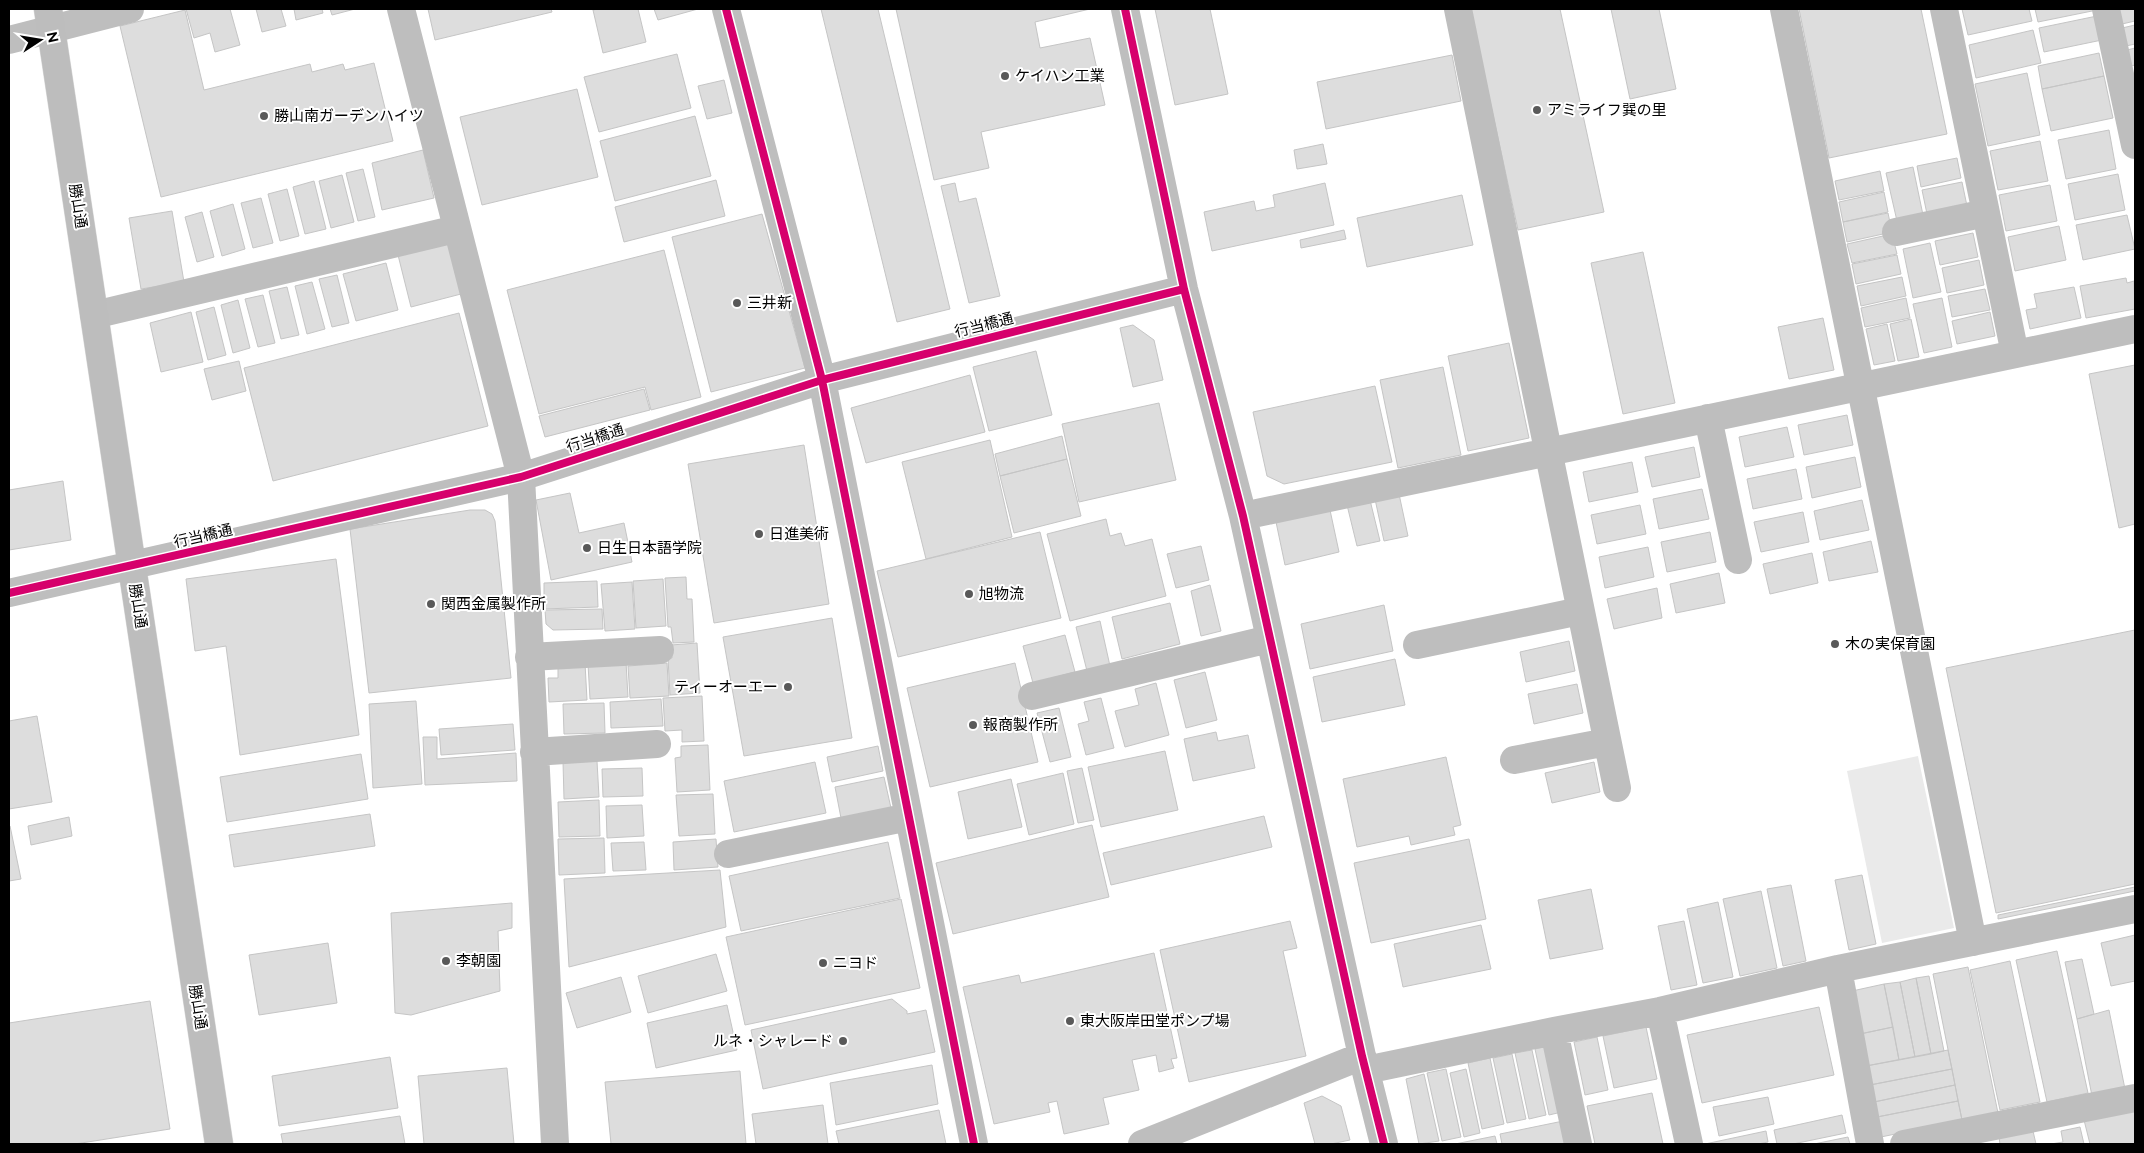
<svg xmlns="http://www.w3.org/2000/svg" width="2144" height="1153" viewBox="0 0 2144 1153" font-family="Raleway,'Noto Sans JP',sans-serif">
<style>
.green{fill:#eaeaea}
.building{fill:#ddd;stroke:#c5c5c5}
.lines{fill:none;stroke-linecap:round;stroke-linejoin:round}
.major-casing{stroke:#dbdbdb;stroke-width:29}
.minor{stroke:#bebebe;stroke-width:28}
.major{stroke:#bdbdbd;stroke-width:28}
.cycleway-casing{stroke:#fff;stroke-width:11}
.cycleway{stroke:#d6006c;stroke-width:8}
.poi-dot{fill:#595959;stroke:#fff;stroke-width:2}
.labels{text-anchor:middle;dominant-baseline:central;stroke-width:4;stroke-linejoin:round;paint-order:stroke}
.poi-label{font-size:15px;fill:#000;stroke:#fff;text-anchor:start}
.street-label{font-size:15px;fill:#000;stroke:#fff}
</style>
<rect width="100%" height="100%" fill="#fff"/>
<path class="green" d="M1918,756l36,172 -72,15 -35,-172z"/>
<path class="building" d="M186,9h44l10,36 -25,7 -5,-19 -16,5z
M256,9h25l5,17 -24,6z
M294,9h28l1,4 -27,7z
M330,9h25l-23,6z
M428,9h123l1,3 -117,28z
M598,9h40l8,33 -43,11 -10,-43z
M654,9h44l-40,11z
M821,9h57l72,300 -53,13z
M896,9h194l-55,13 5,26 50,-10 15,67 -124,27 8,36 -55,12z
M1155,9h58h-3l18,85 -53,11z
M1470,9h90l44,203 -86,18z
M1611,9h48l17,80 -46,10z
M1799,9h122l26,125 -118,24z
M1962,9h67l3,12 -64,14z
M2035,9h62v1l-59,12z
M2119,9h16v12l-13,3z
M185,10l19,80 106,-26 2,8 31,-8 2,6 29,-7 19,78 -232,56 -41,-171z
M2097,16l5,24 -58,12 -5,-24z
M2135,25v19l-9,2 -4,-18z
M2033,30l8,33 -65,15 -7,-33z
M2135,48v17l-4,1 -4,-16z
M2099,53l5,23 -62,13 -4,-23z
M677,54l14,54 -92,24 -15,-55z
M1452,55l9,46 -135,28 -9,-47z
M2027,73l13,62 -52,11 -13,-62z
M2104,76l9,42 -62,13 -9,-42z
M724,80l8,33 -25,6 -9,-33z
M577,89l21,88 -116,28 -22,-88z
M695,116l16,60 -96,25 -15,-60z
M2109,130l7,39 -50,10 -8,-39z
M2040,141l8,40 -50,9 -8,-39z
M1323,144l4,20 -30,5 -3,-19z
M423,150l11,48 -52,12 -10,-47z
M1957,158l4,20 -40,9 -4,-21z
M1913,167l10,48 -26,6 -11,-48z
M363,169l12,48 -17,4 -12,-48z
M1880,171l4,20 -45,9 -4,-19z
M2118,174l7,36 -50,10 -7,-36z
M342,175l12,47 -23,6 -12,-47z
M716,180l9,36 -101,26 -9,-35z
M314,181l12,48 -21,5 -12,-47z
M1962,182l5,24 -40,8 -5,-24z
M955,183l4,19 17,-4 24,98 -31,7 -28,-117z
M1325,183l9,42 -122,26 -8,-39 50,-11 2,10 19,-4 -2,-12z
M2050,185l7,36 -51,10 -7,-36z
M287,189l12,47 -19,5 -12,-47z
M1884,192l4,20 -45,10 -4,-20z
M1462,195l11,50 -106,22 -10,-49z
M261,198l12,45 -20,5 -12,-45z
M233,204l12,45 -23,7 -12,-45z
M172,211l12,71 -43,7 -12,-71z
M202,212l12,45 -17,5 -12,-45z
M1888,213l4,19 -45,10 -4,-20z
M762,214l43,154 -94,24 -39,-155z
M2127,215l8,34 -52,11 -7,-35z
M2059,226l7,34 -51,11 -7,-34z
M1344,230l2,9 -45,9 -1,-8z
M1973,233l5,24 -38,8 -5,-24z
M1892,234l5,20 -45,9 -5,-19z
M449,242l12,52 -50,13 -13,-52z
M1930,243l11,49 -28,6 -10,-49z
M664,250l37,147 -50,13 -6,-23 -106,27 -32,-124z
M1643,252l32,151 -52,11 -32,-151z
M1897,255l4,19 -45,10 -4,-20z
M1979,260l5,25 -37,8 -5,-25z
M386,263l12,47 -42,11 -13,-47z
M337,275l12,48 -17,4 -13,-48z
M1902,277l4,19 -45,10 -4,-20z
M2126,278l1,5 7,-2 1,28 -49,9 -6,-32z
M312,282l13,47 -18,5 -12,-48z
M287,287l12,48 -18,4 -12,-48z
M2074,287l7,31 -51,11 -4,-19 11,-2 -3,-14z
M1985,289l5,21 -38,7 -4,-21z
M263,295l12,48 -17,4 -13,-48z
M1906,298l4,20 -45,9 -4,-19z
M1942,298l10,49 -28,6 -11,-49z
M238,300l12,48 -17,5 -12,-48z
M214,307l12,48 -18,5 -12,-48z
M191,312l12,50 -42,10 -11,-49z
M1990,312l5,24 -38,8 -5,-23z
M459,313l29,113 -215,55 -29,-113z
M1823,318l11,52 -45,9 -11,-52z
M1911,319l8,38 -21,4 -8,-37z
M1887,324l8,37 -21,4 -8,-36z
M1133,325l21,15 9,40 -30,7 -13,-59z
M1509,343l20,95 -61,13 -20,-95z
M1036,351l16,64 -63,16 -16,-64z
M239,361l7,30 -34,9 -8,-31z
M2135,365v159l-16,4 -30,-154z
M1443,367l18,88 -63,13 -18,-88z
M970,375l15,57 -119,31 -15,-55z
M1375,386l17,76 -108,22 -17,-8 -14,-64z
M644,389l6,21 -105,27 -6,-21z
M1159,403l17,77 -97,22 -17,-78z
M1847,415l6,30 -49,10 -6,-30z
M1787,427l7,30 -49,10 -6,-30z
M1062,436l5,23 -67,17 -5,-22z
M990,440l22,97 -86,22 -24,-97z
M804,445l25,159 -115,19 -26,-159z
M1694,447l6,30 -48,10 -7,-30z
M1855,457l6,30 -49,11 -6,-31z
M1067,459l14,57 -67,17 -14,-57z
M1632,462l6,30 -49,10 -6,-30z
M1796,469l6,30 -49,10 -6,-30z
M63,481l8,59 -62,10v-60z
M1702,489l7,30 -50,10 -6,-30z
M570,493l9,40 45,-10 8,39 -81,18 -15,-80z
M1399,494l9,42 -24,5 -9,-42z
M1370,500l10,41 -23,5 -10,-41z
M1862,500l7,30 -49,10 -6,-29z
M1640,505l6,29 -49,10 -6,-29z
M470,510h15l7,4 3,7 16,157 -142,15 -19,-164z
M1330,510l9,42 -54,13 -9,-43z
M1803,512l6,30 -48,10 -7,-30z
M1106,519l4,17 11,-3 4,13 27,-7 14,57 -96,25 -23,-87z
M1040,532l21,86 -163,39 -21,-86z
M1710,532l6,30 -49,10 -6,-30z
M1871,541l7,31 -49,9 -6,-29z
M1201,546l8,34 -33,8 -9,-34z
M1648,547l6,30 -49,11 -6,-31z
M1812,553l6,30 -48,11 -7,-30z
M336,559l23,176 -119,20 -14,-109 -31,5 -9,-72z
M1719,573l6,30 -49,10 -6,-29z
M686,577l1,22h5l2,43 -21,1 -2,-16h-3l-3,-49z
M663,579l3,47 -30,2 -3,-47z
M597,581l1,26 -54,2v-26z
M632,582l3,47 -30,2 -4,-47z
M1210,585l11,46 -20,5 -10,-45z
M1657,588l5,30 -48,11 -7,-30z
M1170,603l10,41 -58,15 -10,-42z
M1384,605l9,46 -83,18 -9,-45z
M602,609l1,20 -50,1 -7,-6 -1,-14z
M832,618l20,120 -108,18 -21,-119z
M1100,621l10,45 -23,5 -11,-44z
M2135,630v254l-139,29 -50,-245z
M1065,635l10,37 -42,11 -10,-37z
M1569,641l6,30 -49,11 -6,-30z
M697,643l3,50 -30,2 -2,-37h4l-1,-13z
M1395,659l10,46 -83,17 -9,-45z
M626,662l2,35 -38,2 -2,-35z
M585,663l2,37 -38,2 -1,-24h10v-13z
M667,663l2,33 -39,2 -2,-32z
M1015,663l23,99 -108,25 -23,-99z
M1205,672l12,48 -31,8 -12,-48z
M1156,683l13,52 -44,12 -10,-36 24,-6 -4,-16z
M1577,684l6,29 -49,11 -6,-30z
M702,696l2,45 -22,1v-12l-17,1 -2,-33z
M1101,698l13,50 -28,7 -8,-31 11,-3 -5,-19z
M661,699l2,27 -52,2 -1,-26z
M416,701l6,83 -49,4 -4,-84z
M604,703l1,30 -41,1 -1,-30z
M1059,708l12,49 -21,5 -13,-49z
M37,716l15,86 -43,7v-88z
M513,724l2,26 -74,5 -2,-26z
M1216,732l2,9 30,-6 7,33 -62,13 -9,-42z
M423,737h14v22l79,-6 1,28 -92,4z
M708,745l2,45 -33,2 -2,-34 6,-1v-11z
M878,746l5,25 -51,11 -5,-25z
M1165,751l13,59 -77,17 -13,-60z
M361,754l7,45 -141,23 -7,-45z
M1446,757l15,68 -8,2 2,8 -44,10 -2,-9 -52,11 -14,-68z
M597,761l2,36 -35,2 -1,-37z
M815,762l11,51 -92,19 -10,-51z
M1594,762l6,30 -48,11 -7,-30z
M642,768l1,28 -40,1 -1,-28z
M1082,768l12,52 -16,3 -11,-52z
M1063,773l11,51 -45,11 -12,-51z
M884,777l7,31 -50,10 -6,-31z
M1011,779l11,48 -54,12 -10,-47z
M713,794l2,40 -36,2 -3,-41z
M599,800l1,36 -41,1 -1,-35z
M642,805l2,31 -37,2 -1,-32z
M370,814l5,32 -141,21 -5,-32z
M1264,816l8,31 -161,38 -8,-32z
M69,817l3,19 -41,9 -3,-19z
M1092,825l17,72 -156,37 -17,-71z
M10,826l11,53 -12,2v-54z
M604,838l1,35 -46,2 -1,-36z
M716,839l2,28 -44,3 -1,-28z
M1469,839l17,80 -115,24 -17,-80z
M644,842l2,28 -33,1 -2,-28z
M888,842l12,56 -159,33 -12,-55z
M720,870l6,57 -157,40 -5,-88z
M1862,875l14,69 -27,6 -14,-70z
M1791,885l15,76 -23,5 -16,-77z
M2135,887v4l-137,28v-4z
M1591,889l12,60 -53,10 -12,-59z
M1761,891l16,77 -37,8 -17,-77z
M901,899l19,89 -175,37 -19,-88z
M1718,902l15,75 -30,6 -16,-74z
M512,903v25l-14,3 2,60 -89,24 -16,-2 -4,-100z
M1290,921l7,27 -14,3 23,105 -117,26 -29,-132z
M1684,921l13,64 -26,5 -13,-64z
M1481,925l10,44 -88,18 -9,-43z
M2135,935v46l-24,5 -10,-43z
M328,943l9,60 -78,12 -10,-60z
M2057,951l31,142 -41,9 -31,-142z
M1154,953l23,105 -6,1 3,9 -15,4 -3,-17 -24,5 7,30 -36,8 6,26 -45,10 -7,-33 -9,2 2,9 -56,12 -31,-137 56,-12 2,8z
M716,954l11,37 -79,22 -10,-37z
M2082,959l12,55 -17,5 -12,-57z
M2010,961l30,141 -40,8 -30,-140z
M1968,967l30,146 -36,7 -29,-146z
M1929,976l15,75 -13,3 -15,-76z
M621,977l10,35 -54,16 -11,-35z
M1916,978l15,76 -16,3 -15,-75z
M1900,982l15,75 -16,3 -15,-76z
M1884,984l9,43 -33,7 -8,-43z
M892,999l15,12v3l19,-4 9,42 -172,37 -12,-59z
M150,1001l20,128 -95,15h-66v-121z
M727,1005l10,45 -81,18 -9,-45z
M1819,1007l15,68 -132,28 -15,-68z
M2109,1010l16,79 -33,7 -15,-77z
M1646,1027l11,52 -43,9 -11,-52z
M1893,1027l6,33 -33,6 -6,-32z
M1597,1037l11,53 -23,5 -11,-53z
M1553,1045l13,66 -17,4 -14,-66z
M1532,1050l14,65 -17,4 -14,-66z
M1948,1050l4,19 -82,16 -4,-19z
M1512,1054l14,65 -19,4 -14,-65z
M390,1057l8,51 -119,18 -7,-50z
M1490,1058l14,66 -22,5 -14,-66z
M932,1065l6,39 -102,21 -6,-42z
M507,1068l7,76h-90l-6,-68z
M1446,1069l15,68 -19,4 -15,-68z
M1466,1069l14,64 -16,4 -14,-64z
M1952,1069l3,16 -81,17 -4,-17z
M740,1071l6,73h-135l-6,-62z
M1424,1074l15,67 -20,3 -13,-65z
M1955,1085l3,16 -81,16 -3,-15z
M1652,1093l11,51h-68l-8,-38z
M1322,1096l19,10 9,34 -19,4h-16l-11,-41z
M1768,1097l6,27 -55,12 -6,-29z
M1958,1101l4,19 -81,17 -4,-20z
M823,1105l5,39h-72l-4,-30z
M939,1110l7,34h-107l-3,-13z
M2135,1110v34h-45l-6,-24z
M1842,1115l4,18 -53,11h-16l-3,-14z
M400,1116l5,28h-122l-2,-10z
M1568,1120l-3,24h-63l-2,-10z
M2080,1127l4,17h-33l12,-2 -2,-11z
M1766,1131l2,11 -10,2h-53z
M2033,1131l3,13h-36l-1,-7z
M1495,1136l2,8h-42z
M1848,1137l2,7h-36z"/>
<g class="lines">
<g class="major-casing">
<path id="major" d="M48,9l171,1135"/>
</g>
<path class="minor" d="M401,9l120,468 34,667
M726,9l96,371 152,764
M1125,9l59,280 59,227 119,540 22,88
M1458,9l159,779
M1784,9l189,933
M1944,9l71,345
M2106,9l29,136
M9,40l121,-31
M1896,232l90,-19
M94,315l362,-86
M1708,418l30,142
M1243,516l892,-187
M9,593l512,-116 301,-97 362,-91
M1417,645l163,-34
M529,657l131,-7
M1032,696l237,-57
M534,752l123,-8
M1514,760l93,-18
M728,854l181,-37
M1838,969l32,175
M1660,1011l29,133
M1554,1031l24,113
M1366,1070l188,-39 106,-20 178,-42 297,-60
M1142,1144l220,-88
M1904,1144l231,-46"/>
<use href="#major" class="major"/>
<g class="cycleway-casing">
<path id="cycleway" d="M726,9l96,371 152,764
M1125,9l59,280 59,227 119,540 22,88
M9,593l512,-116 301,-97 362,-91"/>
</g>
<use href="#cycleway" class="cycleway"/>
</g>
<g class="poi-dot">
<circle cx="1005" cy="76" r="5"/>
<circle cx="1537" cy="110" r="5"/>
<circle cx="264" cy="116" r="5"/>
<circle cx="737" cy="303" r="5"/>
<circle cx="759" cy="534" r="5"/>
<circle cx="587" cy="548" r="5"/>
<circle cx="969" cy="594" r="5"/>
<circle cx="431" cy="604" r="5"/>
<circle cx="1835" cy="644" r="5"/>
<circle cx="788" cy="687" r="5"/>
<circle cx="973" cy="725" r="5"/>
<circle cx="446" cy="961" r="5"/>
<circle cx="823" cy="963" r="5"/>
<circle cx="1070" cy="1021" r="5"/>
<circle cx="843" cy="1041" r="5"/>
</g>
<g class="labels">
<g class="poi-label">
<text x="1015" y="76">ケイハン工業</text>
<text x="1547" y="110">アミライフ巽の里</text>
<text x="274" y="116">勝山南ガーデンハイツ</text>
<text x="747" y="303">三井新</text>
<text x="769" y="534">日進美術</text>
<text x="597" y="548">日生日本語学院</text>
<text x="979" y="594">旭物流</text>
<text x="441" y="604">関西金属製作所</text>
<text x="1845" y="644">木の実保育園</text>
<text x="778" y="687" text-anchor="end">ティーオーエー</text>
<text x="983" y="725">報商製作所</text>
<text x="456" y="961">李朝園</text>
<text x="833" y="963">ニヨド</text>
<text x="1080" y="1021">東大阪岸田堂ポンプ場</text>
<text x="833" y="1041" text-anchor="end">ルネ・シャレード</text>
</g>
<g class="street-label">
<text transform="translate(78 206) rotate(81)">勝山通</text>
<text transform="translate(984 325) rotate(-14)">行当橋通</text>
<text transform="translate(595 438) rotate(-18)">行当橋通</text>
<text transform="translate(203 536) rotate(-13)">行当橋通</text>
<text transform="translate(138 606) rotate(81)">勝山通</text>
<text transform="translate(198 1007) rotate(81)">勝山通</text>
</g>
</g>
<rect width="2144" height="1153" fill="none" stroke="#000000" stroke-width="20"/>
<g transform="translate(40 40) rotate(78)" stroke="#ffffff" stroke-width="4" paint-order="stroke">
<path d="M0-4L9 19L0 12L-9 19Z" fill="#000000"/>
<text y="-8" font-size="14" font-weight="bold" text-anchor="middle" fill="#000000">N</text>
</g>
</svg>
